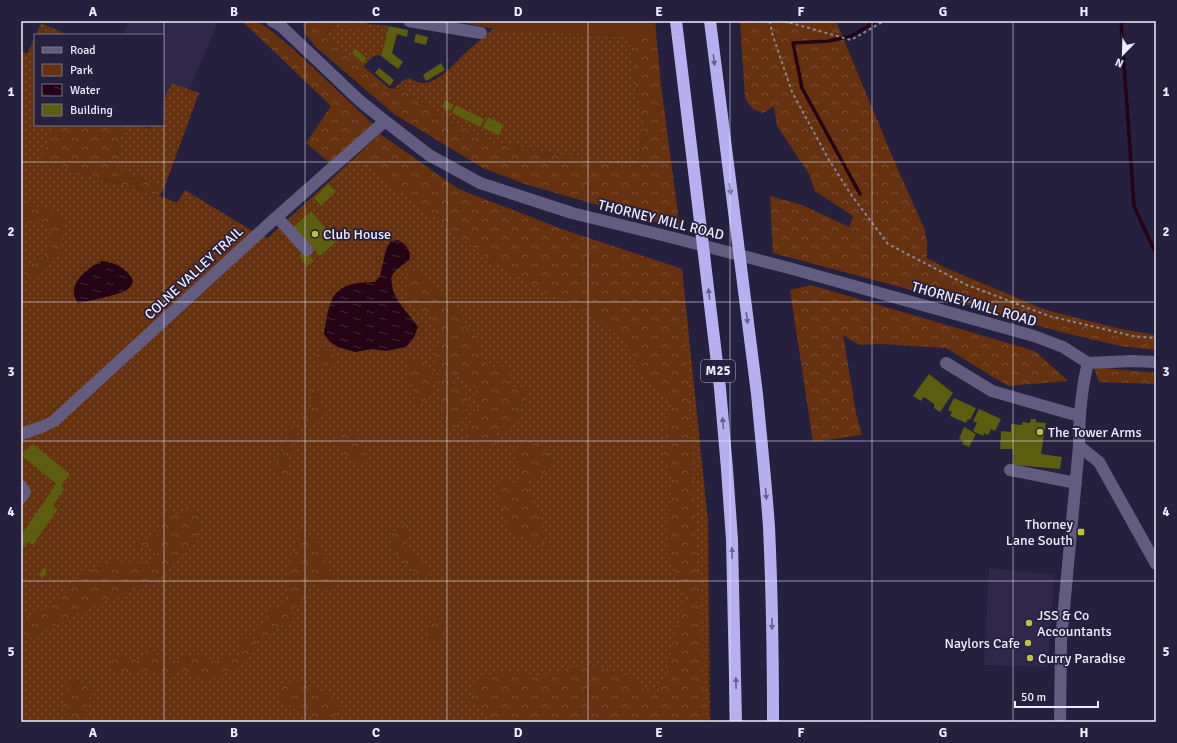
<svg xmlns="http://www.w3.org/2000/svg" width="1177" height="743" viewBox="0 0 1177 743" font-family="Signika,sans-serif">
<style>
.built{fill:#2f284b}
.grass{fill:url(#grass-dots)}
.forest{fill:url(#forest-crowns)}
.green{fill:#65310e}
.water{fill:url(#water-ripples)}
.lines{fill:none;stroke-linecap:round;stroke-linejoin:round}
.stream{stroke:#240315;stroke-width:3.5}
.building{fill:#5c5d0f}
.path{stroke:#89869c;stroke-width:2;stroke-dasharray:3 3;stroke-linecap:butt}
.minor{stroke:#625d80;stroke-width:12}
.highway{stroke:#b8aff1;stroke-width:12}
.oneway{fill:#67608e}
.grid{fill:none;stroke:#edecfc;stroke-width:1;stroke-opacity:0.55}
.poi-dot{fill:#bcbf43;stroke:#25203d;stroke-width:1.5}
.labels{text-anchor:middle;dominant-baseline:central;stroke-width:3.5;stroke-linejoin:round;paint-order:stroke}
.shield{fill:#25203d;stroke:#b1afc3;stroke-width:1}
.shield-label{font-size:13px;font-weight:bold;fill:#edecfc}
.street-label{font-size:14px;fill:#edecfc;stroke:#25203d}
.poi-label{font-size:14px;fill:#edecfc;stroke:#25203d;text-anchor:start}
.neatline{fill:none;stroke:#edecfc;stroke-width:1.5}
.grid-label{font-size:13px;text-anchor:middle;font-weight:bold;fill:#edecfc}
</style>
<defs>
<pattern id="grass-dots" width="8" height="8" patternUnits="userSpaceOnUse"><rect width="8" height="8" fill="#65310e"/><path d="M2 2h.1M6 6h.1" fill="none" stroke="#7b4f32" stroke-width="1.8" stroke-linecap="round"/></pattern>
<pattern id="forest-crowns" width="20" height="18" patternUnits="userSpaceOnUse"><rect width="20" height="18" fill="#65310e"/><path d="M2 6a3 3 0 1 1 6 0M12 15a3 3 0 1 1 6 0" fill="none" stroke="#7b4f32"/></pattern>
<pattern id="water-ripples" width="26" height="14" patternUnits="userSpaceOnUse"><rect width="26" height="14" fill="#240315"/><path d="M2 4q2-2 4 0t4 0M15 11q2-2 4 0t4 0" fill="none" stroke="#442838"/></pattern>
</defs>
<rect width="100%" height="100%" fill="#25203d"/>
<path class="built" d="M129,21h89l-68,164 -35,-14 -5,-46h53v-90h-41z
M989,568l65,7 -6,92 -64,-2z"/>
<path class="grass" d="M41,23l27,12h-32z
M332,24l34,5 3,-5 20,2 -8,30 -5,-1 -6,4 -7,8 -38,-30z
M493,29l14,2 122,5 6,47 10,41 -7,41 -7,3 -136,-25 -38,-19 -56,-35 -7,-1 10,-8 6,-2c21,16 40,-11 54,-24 10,-9 19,-17 29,-25z
M35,37v88h21l-16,36 120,35 17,7 8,-13 69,42 14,6 112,-104 78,55 106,41 118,39 26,252 2,201h-689v-671l6,3z
M172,83l27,10 -35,95 -47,-19 1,-26 6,-18h15l11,4 2,-4h11v-24z"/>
<path class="forest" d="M242,21h14l13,8 24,20 80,75 -43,39 -24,-20 25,-37z
M305,21h56l8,3 -3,6 -34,-6 -7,13 24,17 40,34 12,1 56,35 38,19 136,25 7,-3 7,-41 -10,-41 -6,-47 -122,-5 -52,-10h200l6,64 19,144 -155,-45 -42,-16 -89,-54 -77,-66 -12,-14 -2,-9z
M740,21h96l57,137 31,70 3,13v17l19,10 100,42 75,19 35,6v15l-36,-4 -63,-15 -82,-24 -202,-54 -3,-57 32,9 47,22 4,-11 -38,-25 -6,-17 -32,-48 -3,-20 -11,7 -10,-4 -8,-10z
M56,125h68l-6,18 -1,26 47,19 -4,8 -121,-35z
M380,134l78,55 106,41 118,39 24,453h-206l-14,-7 -17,-14 9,-20 16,-7 10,-1 34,2 14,-1 31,-9 32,6 13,5 10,9 20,8 9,-20 6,-33 13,-42 -18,-45 3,-76 -8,-24 8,-48 -32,-36 -11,-23 -37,-34 -35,-14 -62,-35 -133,-101h-10z
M21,203l11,3 13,1 15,9c2,5 5,11 5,15 1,11 -14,35 -22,41 -4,3 -7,3 -12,3l-5,6 -3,1 -2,-4 1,-6 8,-3 3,-6c17,-5 17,-16 18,-32 -8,-10 -18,-11 -30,-13z
M412,269l16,11 24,24 9,12 4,11 12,5c2,15 1,24 14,36l9,-5 9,7 -2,9 6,10 12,-1 3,4 -16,37 -13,4 -9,-1 7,11 -2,4c-11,2 -19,-4 -28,-9l-2,-7c6,-9 10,-18 15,-27l-4,-6v-11c-12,-10 -19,-15 -35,-14l-6,-7v-8l5,-16v-12l-12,-16 -18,-13 -4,-15 1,-12z
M811,285l224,66 33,30 -60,5 -62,-38 -66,-4 -21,1 -16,-10 13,78 6,22 -49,7 -23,-152z
M320,349c8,0 15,3 14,12 -6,4 -10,8 -17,4l-2,-6z
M414,360c12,0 22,10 21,22l-4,4c-1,9 -4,14 -12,19l-4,-2 -2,-12 -7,-23 3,-6z
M1094,367l62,6v11l-57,-2z
M448,375l4,4 1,4c5,1 8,2 11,7 8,13 1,28 -10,38l-6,-2c-4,-13 -11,-38 -7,-50z
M312,390h2c5,6 8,13 10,20l-10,11 -10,4 -3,-2v-7c8,-9 16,-11 10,-24z
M290,426l8,2 1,4 -7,9 5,4 1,4c-3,4 -7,5 -10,10 1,8 4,12 -1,19 -6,0 -9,-2 -13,-6v-6l9,-10 1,-14 3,-3z
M347,430c12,4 9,9 14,17 1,3 3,5 5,8l-2,6c-17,7 -23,-12 -28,-23l3,-5z
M534,439l14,14 4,8 -6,10 -8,7h-8l-3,4 1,9 5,11 5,5 2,9 3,7 2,8 -6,10 6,2 3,5 -5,1 -8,-7 -24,-10 -12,-33 -2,-12 6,-8 7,2 6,6 5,-6 -5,-31 5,-7 6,1 4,4 2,-3z
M189,507l8,9 3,10 -6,15 -11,12 -16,17 -12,8 -30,15 -46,20 -58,29v-23l21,-9 17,-11 15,-13 10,-12 17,-8 7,-7 12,6 34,-5 4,-8 -1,-5 -10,-1 -12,2 4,-8c17,-1 23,-6 22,-24l5,-5 15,4 2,-6z
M406,518l3,8 -3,8 -2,14 12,10 12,6 3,6 -3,7c-5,-1 -12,-5 -17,-8 -9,-5 -22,-25 -21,-35l12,-6 1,-6z
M303,528l14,13 11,26 8,13 -1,5 -13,4 -8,-5 -11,-1 9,11 -1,3 -13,6 -7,17 -35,22c-3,13 -15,24 -27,29 -8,4 -15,4 -21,9l-14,-4 -8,-5 -7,-2 -4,6 -23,-2 -9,-4 -14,4h-11l-7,-9 3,-8 7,-2 8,5 10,2 13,-14 7,10 14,6 22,-9h4l4,5 10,2 10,-2 3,-5 5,2 8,-1 3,-10v-9l8,4 7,-3c1,-16 11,-14 11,-27l6,-1 6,2 5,-6 3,-15 -1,-13z
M438,618l6,1 1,15 -2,4 -8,3 -6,-2 -3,-5 4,-12z
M75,681l12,5 4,2c0,7 -3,22 -9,27 -2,2 -5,2 -7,3l-8,-3 -5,-6 2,-19z
M299,682l33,14 7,7 -2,11 -6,8h-10l-6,-3 -5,-6 -9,-2 -15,-7 -6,-9 1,-9z"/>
<path class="green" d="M455,21h200l1,15h-27l-122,-5z"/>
<path class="water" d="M398,240c9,5 12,9 12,19l-15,12 -4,7 2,13 5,10 20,26 -4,10 -8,10 -20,4 -14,-2 -17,3 -17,-5 -8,-5 -6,-8c6,-38 8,-52 51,-52l5,-6 6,-27 5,-8z
M102,261c12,1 27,8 31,20 -1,3 -2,6 -5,8 -5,5 -42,13 -50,14 -14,-17 10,-36 24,-42z"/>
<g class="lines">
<path class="stream" d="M1121,21l13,185 20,44
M860,194l-58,-106 -9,-45 36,-2 22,-5 26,-15"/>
</g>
<path class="building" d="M389,26l19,4 -1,7 -10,-3 -5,19 11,9 -5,7 -17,-13z
M416,34l12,3 -2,8 -12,-3z
M356,49l11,10 -4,4 -11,-10z
M441,63l4,7 -19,11 -3,-6z
M379,68l15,12 -4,6 -15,-13z
M445,100l9,5 -4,6 -8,-4z
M456,105l28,14 -4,8 -28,-14z
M488,117l16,8 -5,10 -16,-7z
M328,184l8,8 -15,14 -7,-8z
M311,211l26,30 -17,15 -27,-29z
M305,251l9,10 -7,5 -8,-10z
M929,374l24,19 -13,19 -6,-4v-4l-10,-7 -3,4 -8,-5z
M954,398l22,10 -6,12 -2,-1 -2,4 -16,-7 2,-4 -4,-2z
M979,409l22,10 -6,12 -4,-2 -3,6 -4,-2 -1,3 -10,-5 4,-8 -4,-2z
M1031,419h5v3l10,1 -5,31 21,3 -2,12 -47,-4 1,-10h-1v-6h-13l1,-18 10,1v-8l11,1v-3l8,1z
M964,427l12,7 -7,13 -7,-3 2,-3 -5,-2z
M33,444l37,30 -9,12 3,3 -11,17 5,3 -25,36 -5,-3 -4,5 -3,-3v-9l35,-51 -35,-29z
M43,568l4,2 -4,8 -4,-3z"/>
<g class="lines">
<path class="path" d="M770,21l2,12 20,59 37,68 23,36 36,48 79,41 82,31 84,20 23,2
M784,21l67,19 33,-19"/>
<path class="minor" d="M272,21l9,5 79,75 25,20 44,34 51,28 92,30 102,25 115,30 245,68 29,11 25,16
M409,21l72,12
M277,217l30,33
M946,363l46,28 87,25
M1088,363l44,-2 24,1
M21,434l23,-8 10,-5 217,-199 114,-101
M1079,446l20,16 57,102
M1010,470l66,13
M21,486l4,6 -4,6
M1060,722l1,-81 18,-195c0,-29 2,-56 9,-83"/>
<path class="highway" d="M676,21l44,367 7,81 5,71 4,182
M710,21l47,373c4,44 9,89 12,133 3,65 4,130 4,195"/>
</g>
<defs><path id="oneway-solid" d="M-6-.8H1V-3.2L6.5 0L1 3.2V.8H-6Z"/></defs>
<g class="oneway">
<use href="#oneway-solid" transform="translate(714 60) rotate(83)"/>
<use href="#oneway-solid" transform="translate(730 189) rotate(83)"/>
<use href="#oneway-solid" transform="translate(709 294) rotate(-97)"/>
<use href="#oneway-solid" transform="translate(747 318) rotate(82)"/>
<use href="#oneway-solid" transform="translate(723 423) rotate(-95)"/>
<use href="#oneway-solid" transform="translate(766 494) rotate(85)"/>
<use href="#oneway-solid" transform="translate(732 553) rotate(-92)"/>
<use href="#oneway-solid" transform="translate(772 624) rotate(89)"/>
<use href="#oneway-solid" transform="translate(736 683) rotate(-91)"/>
</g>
<path class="grid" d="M164,21v701M305,21v701M447,21v701M588,21v701M730,21v701M872,21v701M1013,21v701M21,162h1135M21,302h1135M21,441h1135M21,581h1135"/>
<g class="poi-dot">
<circle cx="315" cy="234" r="4"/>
<circle cx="1040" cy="432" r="4"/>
<rect x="1077" y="528" width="8" height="8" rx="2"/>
<circle cx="1029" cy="623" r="4"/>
<circle cx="1028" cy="643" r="4"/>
<circle cx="1030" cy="658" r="4"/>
</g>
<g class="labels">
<rect class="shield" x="701" y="360" width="34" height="22" rx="3"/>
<g class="shield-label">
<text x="718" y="371">M25</text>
</g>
<g class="street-label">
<text transform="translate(661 220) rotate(14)">THORNEY MILL ROAD</text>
<text transform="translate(194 273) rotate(-43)">COLNE VALLEY TRAIL</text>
<text transform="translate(974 304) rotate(16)">THORNEY MILL ROAD</text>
</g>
<g class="poi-label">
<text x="323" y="234">Club House</text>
<text x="1048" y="432">The Tower Arms</text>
<text x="1073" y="524" text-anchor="end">Thorney<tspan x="1073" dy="16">Lane South</tspan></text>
<text x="1037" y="615">JSS &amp; Co<tspan x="1037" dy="16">Accountants</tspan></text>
<text x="1020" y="643" text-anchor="end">Naylors Cafe</text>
<text x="1038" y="658">Curry Paradise</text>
</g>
</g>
<rect width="1177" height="743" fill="none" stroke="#25203d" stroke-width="44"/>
<rect x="34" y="34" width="130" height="92" fill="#25203d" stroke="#757289"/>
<rect x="42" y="47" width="20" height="6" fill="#625d80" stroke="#757289"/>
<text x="70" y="54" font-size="12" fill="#edecfc">Road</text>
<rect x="42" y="64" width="20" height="12" fill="#65310e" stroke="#757289"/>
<text x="70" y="74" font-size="12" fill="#edecfc">Park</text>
<rect x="42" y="84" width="20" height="12" fill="url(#water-ripples)" stroke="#757289"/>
<text x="70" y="94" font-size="12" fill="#edecfc">Water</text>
<rect x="42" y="104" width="20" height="12" fill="#5c5d0f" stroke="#757289"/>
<text x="70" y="114" font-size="12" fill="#edecfc">Building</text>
<g transform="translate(1123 54) rotate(203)" stroke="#25203d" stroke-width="3" paint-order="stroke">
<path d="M0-3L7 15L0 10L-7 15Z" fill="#edecfc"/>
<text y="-6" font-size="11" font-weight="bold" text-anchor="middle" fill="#edecfc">N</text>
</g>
<path d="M1015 701v6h83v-6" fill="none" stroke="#edecfc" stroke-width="2"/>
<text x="1021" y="701" font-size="12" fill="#edecfc" stroke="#25203d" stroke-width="3" paint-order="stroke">50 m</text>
<rect x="22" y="22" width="1133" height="699" class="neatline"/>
<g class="grid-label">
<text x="93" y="16">A</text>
<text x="234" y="16">B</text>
<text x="376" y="16">C</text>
<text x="518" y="16">D</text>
<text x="659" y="16">E</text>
<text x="801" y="16">F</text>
<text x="943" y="16">G</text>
<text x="1084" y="16">H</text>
<text x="11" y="96">1</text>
<text x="1166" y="96">1</text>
<text x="11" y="236">2</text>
<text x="1166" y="236">2</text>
<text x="11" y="376">3</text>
<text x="1166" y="376">3</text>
<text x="11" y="516">4</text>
<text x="1166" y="516">4</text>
<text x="11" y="656">5</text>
<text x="1166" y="656">5</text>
<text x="93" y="737">A</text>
<text x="234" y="737">B</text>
<text x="376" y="737">C</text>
<text x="518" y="737">D</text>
<text x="659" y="737">E</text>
<text x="801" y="737">F</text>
<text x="943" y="737">G</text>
<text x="1084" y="737">H</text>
</g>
</svg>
